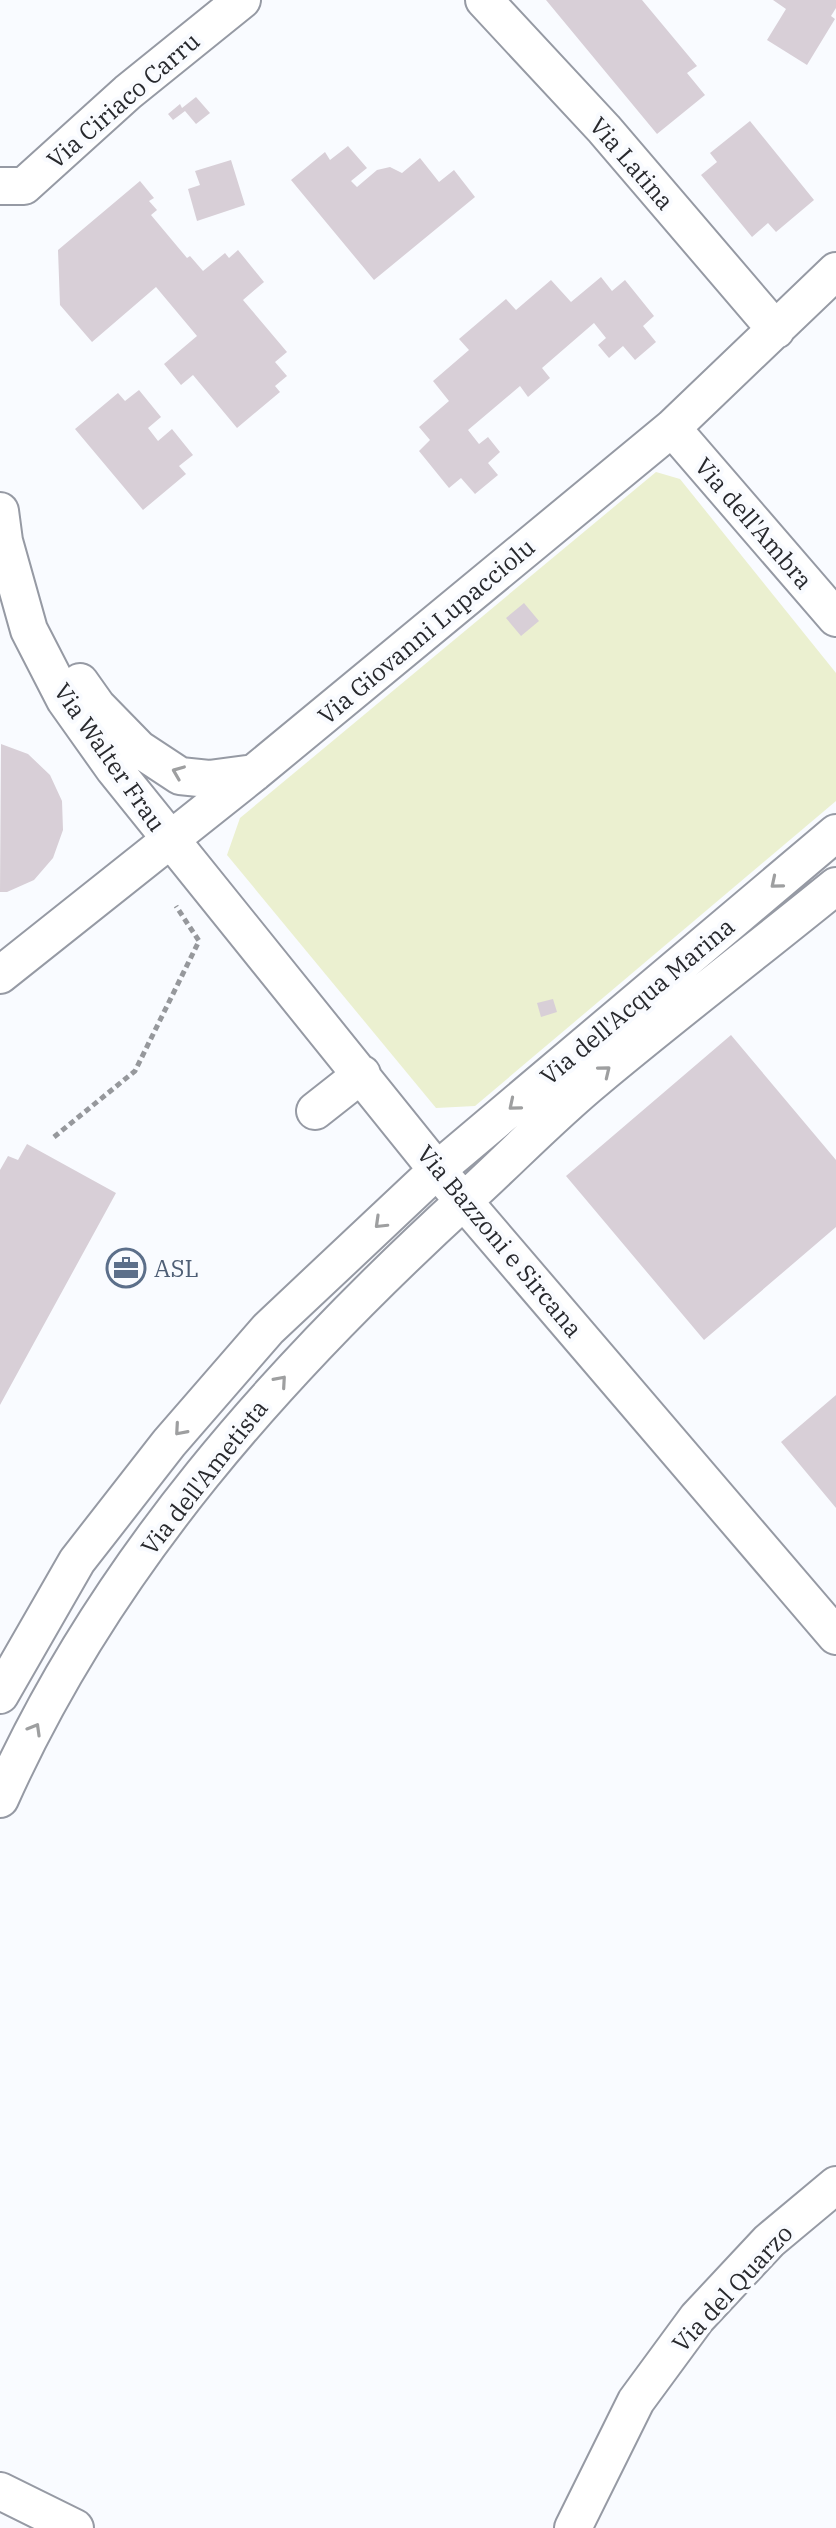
<svg xmlns="http://www.w3.org/2000/svg" width="836" height="2528" viewBox="0 0 836 2528" font-family="'IBM Plex Serif',serif">
<style>
.green{fill:#ebf0d0}
.building{fill:#d8cfd7}
.lines{fill:none;stroke-linecap:round;stroke-linejoin:round}
.minor-casing{stroke:#969aa4;stroke-width:40}
.path{stroke:#96989c;stroke-width:5;stroke-dasharray:6 4;stroke-linecap:butt}
.minor{stroke:#fff;stroke-width:36}
.oneway{stroke:#9e9fa0}
.labels{text-anchor:middle;dominant-baseline:central;stroke-width:8;stroke-linejoin:round;paint-order:stroke}
.street-label{font-size:24px;fill:#28292d;stroke:#f9fbff}
.service-label{font-size:24px;fill:#4e5e75;stroke:#f9fbff;text-anchor:start}
</style>
<rect width="100%" height="100%" fill="#f9fbff"/>
<path class="green" d="M656,472l24,7 156,194v128l-361,305 -39,2 -209,-253 13,-37z"/>
<path class="building" d="M546,0h96l55,66 -10,7 18,22 -48,39z
M773,0h63v8l-5,8 4,3 -28,46 -40,-25 19,-31z
M196,97l14,16 -14,11 -11,-13 -12,9 -5,-6 12,-10 2,4z
M750,121l64,79 -38,32 -8,-9 -16,14 -51,-62 16,-13 -7,-9z
M348,146l19,22 -16,13 6,6 20,-17 13,-3 12,6 18,-15 19,24 15,-12 21,27 -101,83 -83,-100 34,-28 5,8z
M231,160l14,45 -48,16 -9,-32 12,-4 -5,-14z
M140,181l14,17 -5,3 8,9 -6,5 36,43 3,-2 13,15 22,-18 4,5 9,-8 26,32 -21,18 44,52 -12,10 12,14 -12,10 5,6 -43,36 -44,-53 -12,10 -17,-21 33,-28 -41,-49 -64,55 -32,-37 -2,-55z
M601,277l11,14 13,-11 29,36 -11,10 13,16 -21,18 -12,-14 -14,12 -11,-13 8,-7 -12,-15 -52,45 8,10 -22,19 -8,-11 -52,44 11,14 9,-7 12,15 -12,11 10,12 -23,19 -14,-16 -12,10 -30,-37 11,-11 -11,-13 30,-26 -16,-20 36,-31 -10,-11 47,-40 10,11 35,-30 20,22z
M139,390l22,27 -13,11 10,13 14,-12 21,26 -14,11 7,8 -43,36 -68,-81 43,-36 7,8z
M524,603l15,18 -18,15 -15,-18z
M1,744l27,10 22,21 12,26 1,29 -10,28 -19,22 -27,12h-7z
M553,999l4,13 -16,5 -4,-14z
M731,1035l105,125v67l-132,113 -138,-164z
M27,1144l89,49 -116,212v-235l8,-14 10,4z
M836,1395v113l-55,-66z"/>
<g class="lines">
<g class="minor-casing">
<path id="minor" d="M484,0l120,129 172,201
M0,186h24l104,-94 114,-92
M672,428l164,190
M0,511l4,30 25,89 36,70 49,69 323,401 399,466
M80,682l17,24 42,43 41,27 29,3 45,-6
M0,975l254,-202 418,-345 164,-157
M315,1111l47,-37
M0,1695l77,-134 92,-118 99,-114 169,-159 399,-337
M0,1799c106,-237 278,-428 467,-601 43,-39 84,-82 129,-119 79,-66 160,-128 240,-193
M0,2491l75,37
M573,2528l63,-127 61,-83 72,-77 67,-56"/>
</g>
<path class="path" d="M54,1137l81,-66 64,-130 -23,-35"/>
<use href="#minor" class="minor"/>
</g>
<defs><path id="oneway-chevron" d="M-2-3.5L2.5 0L-2 3.5" fill="none" stroke-width="1.6" stroke-linecap="round" stroke-linejoin="round" transform="scale(2)"/></defs>
<g class="oneway">
<use href="#oneway-chevron" transform="translate(178 772) rotate(-158)"/>
<use href="#oneway-chevron" transform="translate(776 883) rotate(140)"/>
<use href="#oneway-chevron" transform="translate(605 1071) rotate(-39)"/>
<use href="#oneway-chevron" transform="translate(514 1105) rotate(140)"/>
<use href="#oneway-chevron" transform="translate(380 1223) rotate(136)"/>
<use href="#oneway-chevron" transform="translate(281 1381) rotate(-49)"/>
<use href="#oneway-chevron" transform="translate(180 1430) rotate(131)"/>
<use href="#oneway-chevron" transform="translate(35 1729) rotate(-60)"/>
</g>
<defs>
<g id="office-ring" transform="scale(2)"><circle r="9.5" fill="#f9fbff" stroke="#5c6f8a" stroke-width="1.5"/><path d="M-6-3h4V-5.5h4V-3h4V5H-6ZM-1-4.5V-3h2v-1.5ZM-6 0V1H6V0Z" fill="#5c6f8a"/></g>
</defs>
<g fill-rule="evenodd">
<use href="#office-ring" x="126" y="1268"/>
</g>
<g class="labels">
<g class="street-label">
<text transform="translate(123 100) rotate(-41)">Via Ciriaco Carru</text>
<text transform="translate(632 163) rotate(49)">Via Latina</text>
<text transform="translate(754 523) rotate(49)">Via dell'Ambra</text>
<text transform="translate(426 631) rotate(-40)">Via Giovanni Lupacciolu</text>
<text transform="translate(110 757) rotate(55)">Via Walter Frau</text>
<text transform="translate(637 1001) rotate(-40)">Via dell'Acqua Marina</text>
<text transform="translate(500 1241) rotate(50)">Via Bazzoni e Sircana</text>
<text transform="translate(204 1477) rotate(-52)">Via dell'Ametista</text>
<text transform="translate(732 2288) rotate(-47)">Via del Quarzo</text>
</g>
<g class="service-label">
<text x="154" y="1268">ASL</text>
</g>
</g>
</svg>
